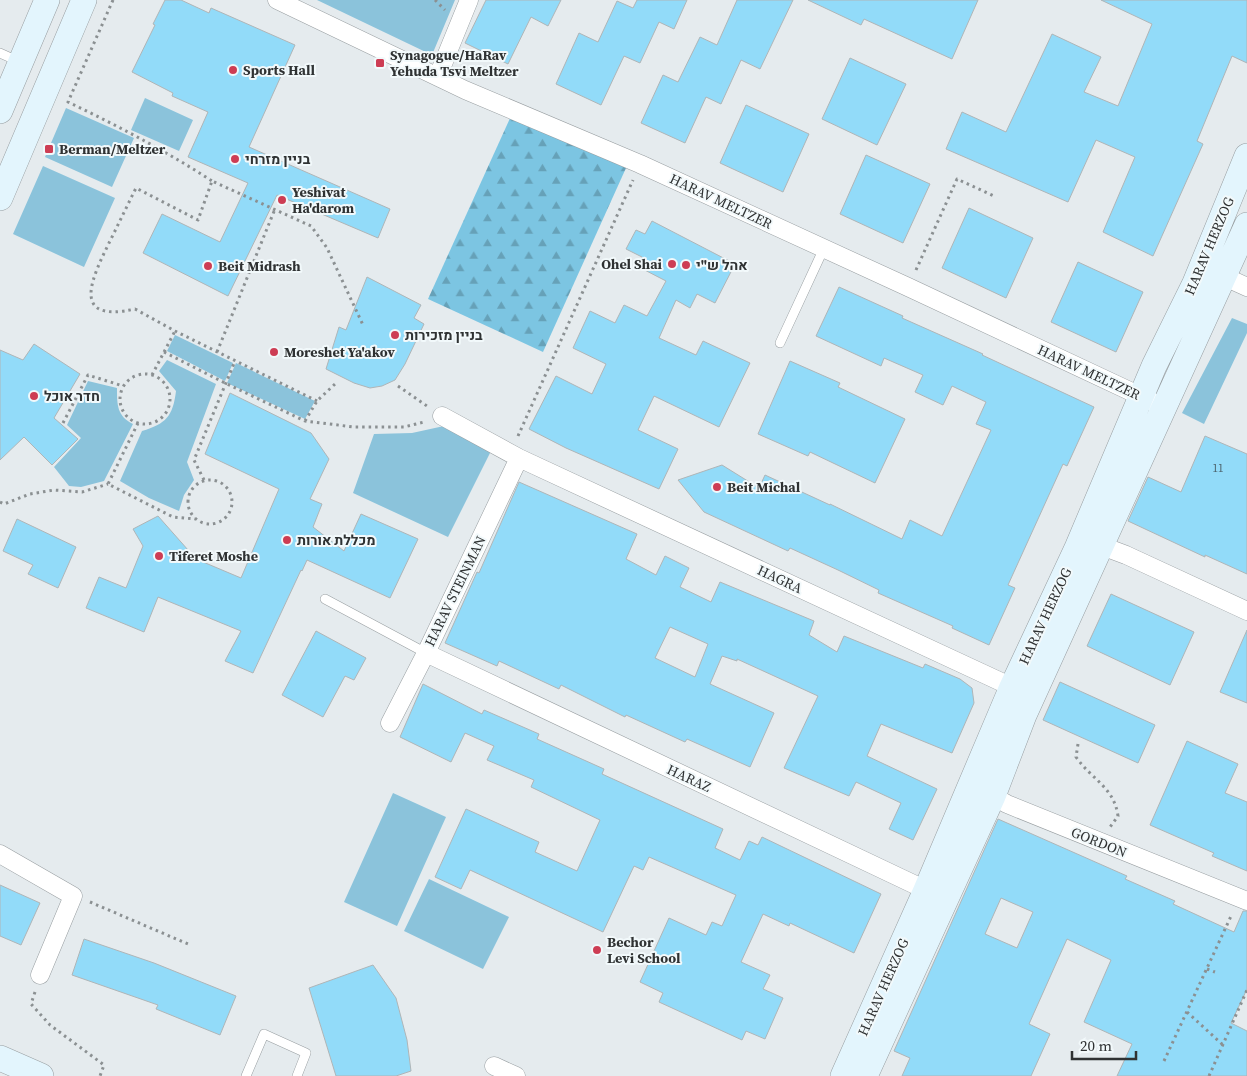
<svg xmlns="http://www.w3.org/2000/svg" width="1247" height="1076" viewBox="0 0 1247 1076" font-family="'Source Serif 4',Heebo,serif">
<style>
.forest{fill:url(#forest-firs)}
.green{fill:#8bc3db}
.building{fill:#92dbf9;stroke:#afb5b7;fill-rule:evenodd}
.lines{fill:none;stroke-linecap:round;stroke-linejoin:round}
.lane-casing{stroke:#989ea1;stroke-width:10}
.street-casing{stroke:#989ea1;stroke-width:19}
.secondary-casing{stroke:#989ea1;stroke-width:26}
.path{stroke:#8b9092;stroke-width:3;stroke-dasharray:2.5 4;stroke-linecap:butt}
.lane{stroke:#fff;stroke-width:9}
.street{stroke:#fff;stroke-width:18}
.secondary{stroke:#e3f5fd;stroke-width:25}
.poi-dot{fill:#cd3d54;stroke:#f2f9fb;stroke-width:2}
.labels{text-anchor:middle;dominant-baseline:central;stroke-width:4;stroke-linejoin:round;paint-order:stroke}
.number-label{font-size:11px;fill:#485c64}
.poi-label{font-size:14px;font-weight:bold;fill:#2f3233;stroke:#f2f9fb;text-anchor:start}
.street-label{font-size:14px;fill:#2f3233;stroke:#f2f9fb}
</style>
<defs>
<pattern id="forest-firs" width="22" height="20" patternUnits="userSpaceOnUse" patternTransform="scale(1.25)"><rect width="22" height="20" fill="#7cc5e2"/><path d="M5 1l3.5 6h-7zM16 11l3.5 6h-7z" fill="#66a1b8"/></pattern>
</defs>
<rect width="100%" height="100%" fill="#e5ebee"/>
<path class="forest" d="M511,116l115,52 -83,184 -115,-53z"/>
<path class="green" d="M317,0h138l-23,55z
M145,98l48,22 -14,31 -48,-21z
M66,108l68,30 -22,49 -67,-30z
M43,166l72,32 -31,69 -71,-33z
M1232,318l15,6v9l-43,91 -22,-11z
M175,335l58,28 -8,18 -58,-30z
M167,360l49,24 -29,78 7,18 -10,15 -5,16 -30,-13 -29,-17 22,-50c24,-7 31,-15 34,-40l-17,-20z
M236,363l79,38 -10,18 -78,-36z
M88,381l29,7c0,17 0,28 16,36l-29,57 -23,6 -12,-1 -15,-19 27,-29 -14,-13z
M444,426l47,25 -43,86 -95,-44 21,-59 38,-1z
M393,793l53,24 -49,109 -53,-24z
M429,879l80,38 -26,52 -79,-38z"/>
<path class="building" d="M165,0h16l28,13 2,-5 84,37 -46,102 141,62 -12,29 -101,-43 -49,101 -85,-43 19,-39 58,28 28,-59 -60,-26 20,-45 -36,-16 1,-3 -41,-21 23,-47 -2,-1z
M486,0h75l-13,26 -17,-9 -23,47 -43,-21z
M637,0h50l-13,29 -15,-7 -19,41 -16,-7 -23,49 -45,-21 23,-51 19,9 19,-41 16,7z
M737,0h56l-33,69 -19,-9 -20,44 -15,-7 -21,46 -44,-20 22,-48 15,7 22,-45 17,8z
M808,0h170l-26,59 -88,-40 -3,6z
M1101,0h146v63l-15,-7 -35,85 6,3 -50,112 -50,-24 32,-75 -39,-17 -28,62 -122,-53 16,-37 44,20 46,-98 49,23 -17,35 34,14 34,-82z
M850,58l56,26 -29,61 -55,-26z
M746,105l63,29 -26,58 -63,-29z
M866,155l64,29 -27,59 -63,-29z
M969,208l64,30 -27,60 -64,-30z
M652,221l83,43 -20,39 -18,-9 -7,14 -14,-8 -17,38 37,17 7,-14 47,22 -31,64 -65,-31 -16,34 40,19 -19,40 -93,-41 -37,-19 27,-53 36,18 14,-30 -33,-16 17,-37 25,12 9,-18 23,11 19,-35 -29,-15 5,-9 -16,-8 10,-19 9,4z
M1078,262l65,30 -27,60 -65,-30z
M367,277l54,28 -7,13 10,6 -19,40 -10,16 -13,6 -12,2 -16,-5 -28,-14 13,-42 7,3z
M839,287l64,29 -1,2 81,36 -1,1 112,52 -27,59 -4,-2 -55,121 7,3 -26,57 -37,-17 1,-2 -75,-33 1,-3 -41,-20 -48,-22 -2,3 -84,-39 -26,-32 44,-15 37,23 6,-13 65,30v-1l72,35 8,-19 32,16 49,-106 -15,-6 10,-22 -34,-16 -9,19 -28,-13 8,-17 -39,-17 -3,8 -65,-30z
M34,344l46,30 -26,44 24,21 -26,26 -28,-28 -24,23v-110l23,10z
M790,361l50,22 -2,4 67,32 -30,64 -65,-31 -2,4 -50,-22z
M230,393l81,40 18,26 -19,40 12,5 -9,23 31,24 17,-37 57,25 -28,59 -83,-38 -5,11 -1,-1 -48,103 -28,-12 16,-30 -83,-34 -14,35 -58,-24 13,-31 27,11 17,-42 -10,-17 25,-13 38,43 45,19 38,-89 -74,-35z
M1205,436l42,18v120l-42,-19v2l-77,-36 20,-44 33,15z
M519,482l118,52 -11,25 30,16 9,-19 24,12 -9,19 31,15 9,-20 94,39 -5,14 28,17 7,-16 79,32 2,-4 35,15 12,9 2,15 -22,50 -71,-29 -14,32 70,33 -24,51 -24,-11 12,-26 -45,-21 -7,14 -65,-28 34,-72 -81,-37v2l-15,-5 -12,28 64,29 -24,54 -63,-28 -2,3 -59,-27 -1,2 -64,-32 -2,4 -60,-28 -2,5 -52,-23 32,-71 2,1zM670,627l38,17 -13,33 -40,-19z
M17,519l59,28 -18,41 -30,-14 5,-9 -30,-14z
M1111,594l83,38 -24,53 -83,-39z
M1247,630v73l-27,-11z
M316,631l50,27 -12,22 -9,-4 -22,41 -41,-22z
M1060,682l95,43 -17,38 -95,-43z
M423,684l59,30 2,-4 55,24 -2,5 67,30 -2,5 121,55 -8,19 25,12 9,-19 9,4 4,-8 119,57 -27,59 -64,-30 -1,3 -26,-12 -22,48 29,13 -7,14 20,9 -18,41 -19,-8 -4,9 -83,-38 4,-9 -23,-11 29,-64 37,17 6,-13 10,4 14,-31 -87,-38 -6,13 -9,-4 -31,66 -133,-62 -9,19 -26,-12 31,-68 73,33 -4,10 42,19 23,-51 -69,-33 3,-7 -47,-20 7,-14 -29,-13 -14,29 -51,-25z
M1187,741l51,23 -13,29 22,9v69l-35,-15 2,-3 -64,-28z
M998,819l129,57 -2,3 50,22 -2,3 61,28 9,-21h4v78l-16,34 16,8v45h-130l15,-32 -48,-22 27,-62 -44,-21 -38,85 21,10 -19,42h-129l8,-18 -16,-7zM1001,898l32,14 -16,36 -32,-14z
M0,885l40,18 -19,42 -21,-9z
M84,939l70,24 82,33 -16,39 -64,-26 2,-4 -86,-30z
M373,965l23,33 11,42 4,31 -15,5h-60l-27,-88z"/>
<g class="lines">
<g class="lane-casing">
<path id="lane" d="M0,53l20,9
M780,343l44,-95
M325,599l101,54
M246,1076l18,-42 42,19 -9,23"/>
</g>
<g class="street-casing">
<path id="street" d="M277,0l188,90 175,74 268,123 243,114
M438,76l31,-76
M1212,279l13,-2 22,10
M442,416l77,42 493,229 4,9
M1091,547l11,-1 24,9 121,56
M426,653l500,237 10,-4
M390,723l36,-70 93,-195
M991,785l2,11 14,8 240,97
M0,854l73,42 -33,79
M494,1066l22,10"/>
</g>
<g class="secondary-casing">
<path id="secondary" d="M0,111l47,-111
M0,198l84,-198
M0,1058l41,18
M843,1076l83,-186 86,-203 65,-139 77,-182 41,-83 52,-127
M865,1076l128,-280 31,-81 223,-490"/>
</g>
<path class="path" d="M113,0l-45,102c50,24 98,49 144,79
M435,0l10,10
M916,270l41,-91 39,18
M164,352l61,31 80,38 49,6h50l20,-5
M217,352l58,-143
M120 399a25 25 0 1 1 50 0a25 25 0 1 1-50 0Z
M152,375l23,-44
M398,386l29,20
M317,401l-142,-70 -40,-22c-67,15 -42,-33 -25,-68 9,-18 17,-35 26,-53l62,32 14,-39 99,45 16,22 36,77
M305,421l12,-20 18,-17
M63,423l25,-48 35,11
M138,423l-30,61 65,33 22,2
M518,436l115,-256
M188 502a22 22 0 1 1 44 0a22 22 0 1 1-44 0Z
M204,480l-10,-20 41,-99
M0,502l4,2 26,-10 24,-4 28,2 26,-8
M1078,744l-2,13c16,23 38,30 42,59l-8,11
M90,902l98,42
M1207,969l8,3
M35,992l-4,12 19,21 54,40 -4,11
M1187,1012l36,33
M1164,1061l68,-147
M1209,1076l38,-86"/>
<use href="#lane" class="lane"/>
<use href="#street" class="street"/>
<use href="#secondary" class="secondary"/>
</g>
<g class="poi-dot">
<rect x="375" y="58" width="10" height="10" rx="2.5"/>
<circle cx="233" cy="70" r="5"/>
<rect x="44" y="144" width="10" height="10" rx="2.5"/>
<circle cx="235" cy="159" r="5"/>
<circle cx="282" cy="200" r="5"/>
<circle cx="672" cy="264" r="5"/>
<circle cx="686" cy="265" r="5"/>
<circle cx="208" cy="266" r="5"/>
<circle cx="395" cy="335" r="5"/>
<circle cx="274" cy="352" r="5"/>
<circle cx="34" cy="396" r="5"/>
<circle cx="717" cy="487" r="5"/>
<circle cx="287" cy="540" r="5"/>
<circle cx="159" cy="556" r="5"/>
<circle cx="597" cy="950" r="5"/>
</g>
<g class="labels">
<g class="number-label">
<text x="1218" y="468">11</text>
</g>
<g class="poi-label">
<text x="390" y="55">Synagogue/HaRav<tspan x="390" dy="16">Yehuda Tsvi Meltzer</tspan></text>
<text x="243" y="70">Sports Hall</text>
<text x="59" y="149">Berman/Meltzer</text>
<text x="245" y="159">בניין מזרחי</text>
<text x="292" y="192">Yeshivat<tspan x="292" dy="16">Ha'darom</tspan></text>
<text x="662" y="264" text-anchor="end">Ohel Shai</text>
<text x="696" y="265">אהל ש"י</text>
<text x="218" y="266">Beit Midrash</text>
<text x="405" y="335">בניין מזכירות</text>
<text x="284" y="352">Moreshet Ya'akov</text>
<text x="44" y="396">חדר אוכל</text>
<text x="727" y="487">Beit Michal</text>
<text x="297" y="540">מכללת אורות</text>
<text x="169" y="556">Tiferet Moshe</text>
<text x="607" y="942">Bechor<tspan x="607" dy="16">Levi School</tspan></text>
</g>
<g class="street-label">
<text transform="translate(721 201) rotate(25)">HARAV MELTZER</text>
<text transform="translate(1209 246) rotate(-67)">HARAV HERZOG</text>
<text transform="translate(1089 372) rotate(25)">HARAV MELTZER</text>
<text transform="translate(780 579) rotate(25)">HAGRA</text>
<text transform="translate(455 591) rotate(-64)">HARAV STEINMAN</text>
<text transform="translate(1045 616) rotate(-65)">HARAV HERZOG</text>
<text transform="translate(689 778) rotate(25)">HARAZ</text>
<text transform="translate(1099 842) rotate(22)">GORDON</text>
<text transform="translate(883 987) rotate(-66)">HARAV HERZOG</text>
</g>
</g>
<path d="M1072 1051v8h64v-8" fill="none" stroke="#2f3233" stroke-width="2.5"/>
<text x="1080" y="1051" font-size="15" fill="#2f3233" stroke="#f2f9fb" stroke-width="4" paint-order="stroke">20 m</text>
</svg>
